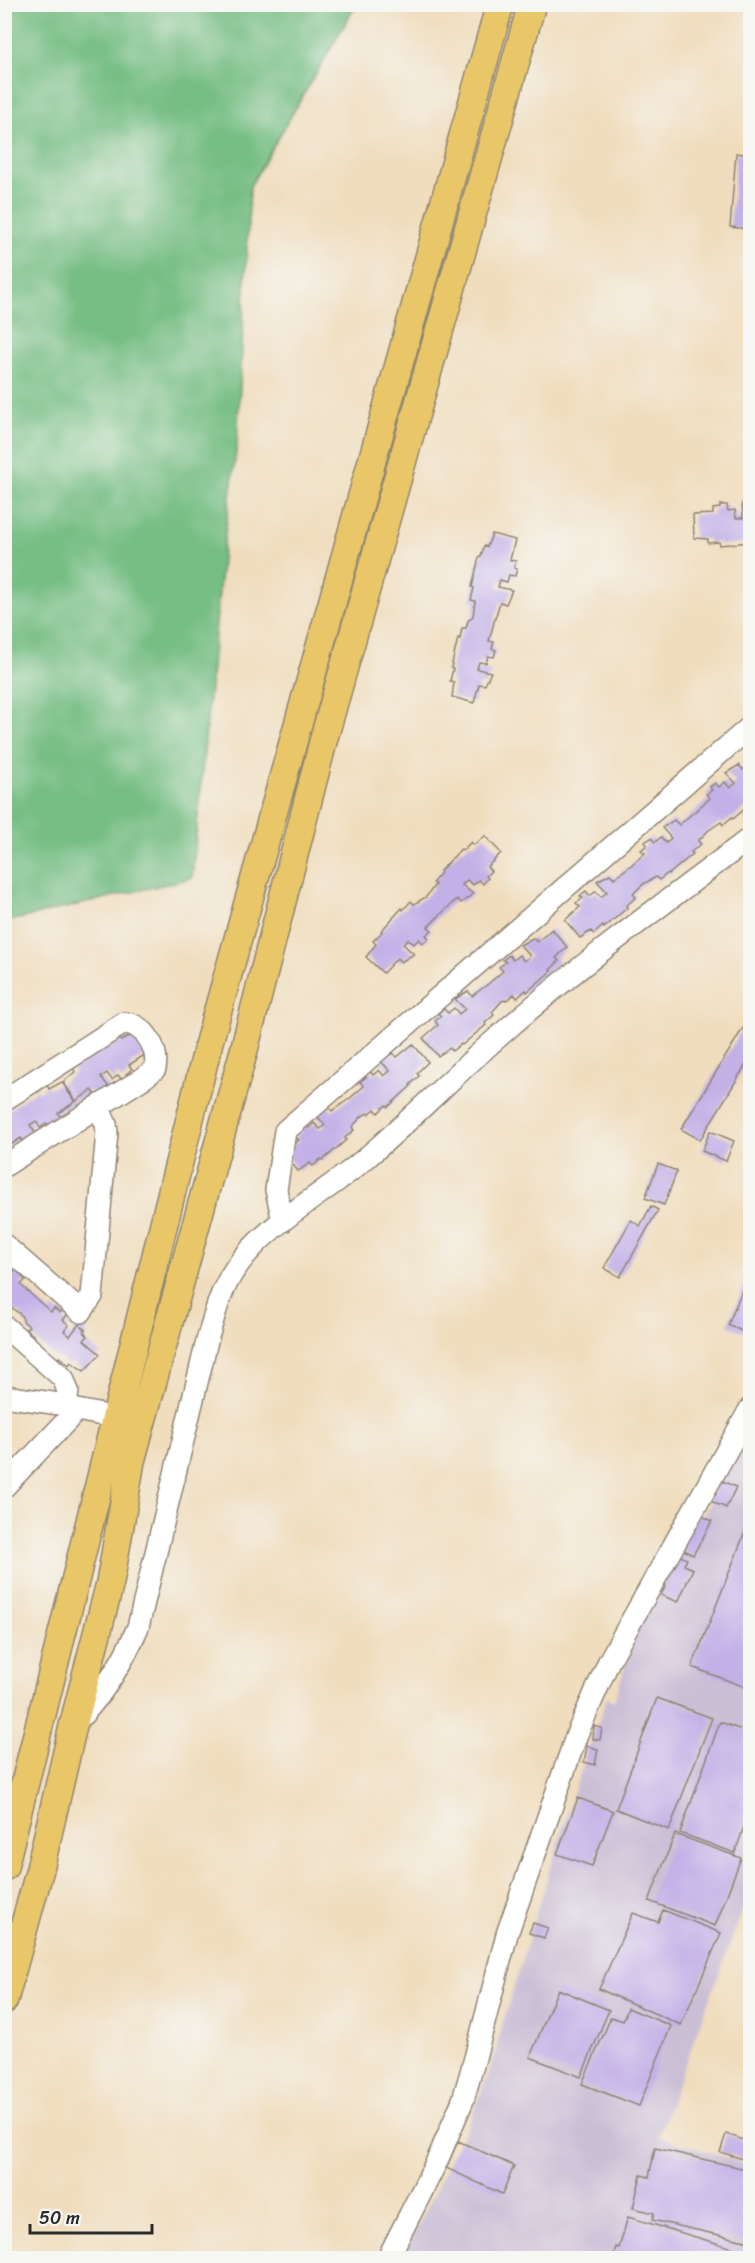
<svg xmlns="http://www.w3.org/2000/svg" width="755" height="2263" viewBox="0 0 755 2263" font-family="Sriracha,sans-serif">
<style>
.industrial{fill:#cbbfd6}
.forest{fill:#77be84;stroke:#517458;stroke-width:1.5}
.building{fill:#c3b0e7}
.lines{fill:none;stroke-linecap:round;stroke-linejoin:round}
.minor-casing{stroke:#8e8474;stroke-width:24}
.major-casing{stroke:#8e8474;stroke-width:30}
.minor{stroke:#fff;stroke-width:21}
.major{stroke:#e9c769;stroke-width:27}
</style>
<rect width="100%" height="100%" fill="#f6f6f2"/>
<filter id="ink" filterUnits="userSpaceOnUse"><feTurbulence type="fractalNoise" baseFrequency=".0167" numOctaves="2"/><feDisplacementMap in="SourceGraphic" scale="12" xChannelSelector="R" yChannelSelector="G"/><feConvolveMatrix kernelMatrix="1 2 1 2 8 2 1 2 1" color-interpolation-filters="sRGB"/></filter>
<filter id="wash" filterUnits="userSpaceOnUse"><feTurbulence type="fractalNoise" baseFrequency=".008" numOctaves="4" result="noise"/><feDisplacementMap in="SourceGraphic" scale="24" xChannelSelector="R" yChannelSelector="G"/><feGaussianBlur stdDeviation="1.35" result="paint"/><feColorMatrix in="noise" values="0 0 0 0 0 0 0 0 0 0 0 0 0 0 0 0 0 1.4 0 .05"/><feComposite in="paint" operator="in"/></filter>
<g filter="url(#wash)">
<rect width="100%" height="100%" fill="#f0ddbd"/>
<path class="industrial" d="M750,1423v467l-92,247 92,28v93h-348l67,-136 26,-66 4,-21 76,-247 32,-91 7,4 26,-82 75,-124z"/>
<path class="forest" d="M4,5h352l-106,181 -13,259 -14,104 -31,329 -187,44z"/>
<g id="blocks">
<path class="building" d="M736,153l14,2v74l-20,-2z
M742,503h8v39l-30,3 -1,-3 -11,1v-4l-14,-1 -1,-23 20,-1v-5l7,-1v-3h7l1,6 7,-1 1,8h7z
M492,534l23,6 -5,20 6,1 -2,7 3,1 -2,7 -6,-1 -2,7 -7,-2 -2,7 14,3 -6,14 -6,-2 -6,20 -5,19 5,1 -2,7 4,1 -2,7 -6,-1 -2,7 -7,-1 -2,7 14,3 -6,13 -6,-1 -5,19 -22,-6 2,-15 -4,-1 3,-12 -2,-1 7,-30 2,1 2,-11h4l2,-7 5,-5 2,-15 -4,-1 3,-12 -2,-1 7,-30h2l3,-11 3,1z
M750,763v41l-17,15 -1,-2 -9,8 -2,-3 -12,8 -11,11 3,3 -10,8 2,2 -24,20 -1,-1 -9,7 -3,-3 -13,7 -10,10 3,3 -10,9 2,1 -24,21 -1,-2 -9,8 -3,-3 -11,7 -15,-18 15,-13 -4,-4 7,-5 -3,-2 6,-5 4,5 6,-5 5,6 6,-5 -10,-11 13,-7 4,4 16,-12 15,-13 -4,-3 6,-5 -2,-3 6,-4 4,4 6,-5 5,6 5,-5 -9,-10 12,-8 5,5 31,-27 -4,-4 6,-4 -2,-3 5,-4 4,4 6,-5 5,6 6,-5 -10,-10 13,-8 4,5z
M485,836l16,17 -14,14 4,4 -5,5 2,2 -5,6 -4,-4 -6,5 -6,-5 -5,5 11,9 -12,9 -4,-4 -15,14 -14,14 4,3 -6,5 3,3 -6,5 -4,-4 -5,5 -6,-5 -5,5 11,10 -13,8 -4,-4 -14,15 -17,-16 10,-13 -3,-3 9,-9 -1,-1 21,-23 1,2 8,-9 3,3 12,-7 9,-12 -2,-3 8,-9 -1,-2 21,-22 2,1 8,-8 3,3z
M552,929l15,18 -11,11 3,3 -9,9 1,1 -24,21 -1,-2 -9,8 -3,-4 -5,5 -7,2 -10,11 2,3 -9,8 1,2 -24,20 -1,-1 -9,7 -2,-3 -12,8 -15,-18 15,-13 -3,-4 6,-5 -3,-3 6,-4 4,4 6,-5 5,6 6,-5 -10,-10 13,-8 4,5 16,-12 15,-13 -4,-4 7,-5 -3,-2 6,-5 4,5 6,-5 5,6 6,-5 -10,-11 13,-7 4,4z
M743,1028l7,5v25l-50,82 -19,-11z
M133,1034l13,20 -17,11 3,4 -6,5 2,2 -6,4 -4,-5 -6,5 -5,-7 -6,4 9,12 -14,6 -4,-5 -16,11 -13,-19 12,-10 -2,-4 45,-31 3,4z
M413,1044l15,18 -11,11 2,3 -9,9 1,1 -23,21 -2,-2 -8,8 -3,-4 -6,5 -1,-1 -6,3 -10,11 2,3 -9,8 1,2 -23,20 -2,-1 -8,7 -3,-3 -12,8 -15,-18 16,-13 -4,-4 6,-5 -2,-3 6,-4 4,4 5,-5 6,6 5,-4 -10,-11 13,-8 4,5 17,-12 15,-13 -4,-4 6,-5 -2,-2 5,-5 4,5 6,-5 5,6 6,-5 -10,-11 13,-7 4,4z
M62,1082l13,20 -17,11 3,4 -7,5 2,2 -6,4 -3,-5 -7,5 -4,-7 -6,4 8,12 -13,6 -4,-5 -17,11v-35l32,-24 2,2 9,-7 2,4z
M710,1131l24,10 -8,20 -24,-10z
M658,1164l19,7 -13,34 -19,-7z
M651,1206l7,4 -38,67 -16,-9 27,-48 9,6z
M16,1269l9,11 -4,5 15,14 15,13 3,-4 6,5 2,-3 5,5 -4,5 6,5 -5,6 6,5 9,-12 6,6 -1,2 4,4 -4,4 16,14 -16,17 -13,-9 -2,3 -10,-8 -1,2 -24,-20 1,-2 -9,-8 3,-3 -5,-4 -3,-7 -12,-9 -5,3v-31l3,2z
M750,1270v46l-6,16 -16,-7z
M718,1479l18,8 -10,21 -18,-8z
M698,1514l14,7 -19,34 -14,-8z
M747,1527l3,1v161l-58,-22z
M670,1551l17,8 -3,6 9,4 -15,33 -17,-7 5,-10 -9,-5z
M657,1698l55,20 -43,112 -53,-21z
M720,1722l30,11v76l-15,44 -55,-20z
M594,1726l8,2 -2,12 -7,-1z
M587,1746l11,3 -3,16 -11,-3z
M578,1798l35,13 -21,55 -35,-12z
M675,1834l66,24 -26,68 -66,-25z
M663,1910l58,23 -40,92 -82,-36 34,-76 25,9z
M533,1923l15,5 -4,10 -15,-5z
M558,1989l51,21 -28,67 -51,-20z
M628,2008l43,18 -32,80 -57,-22 29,-67 12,4z
M726,2134l24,8 -4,18 -26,-8z
M458,2141l56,25 -12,28 -56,-26z
M655,2148l95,22v72l-98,-22 2,-7 -21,-5 8,-33 8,2z
M628,2217l105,31 -4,10h-116l3,-11 3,1z"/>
</g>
</g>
<g filter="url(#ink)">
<use href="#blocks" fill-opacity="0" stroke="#8e8474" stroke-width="1.5"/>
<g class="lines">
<g class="minor-casing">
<path id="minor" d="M4,1100l120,-77c21,1 35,26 31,46l-10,8 -141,89
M283,1221l-7,-31 9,-59 465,-404
M4,1245l77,67 11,-16 15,-163 -1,-9 -8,-18
M4,1326l59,52 5,13 -2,14
M4,1396l62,9 11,5 40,8
M4,1487l73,-77
M73,1725c29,-29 49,-60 65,-98l69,-286c7,-25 13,-50 28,-72 32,-47 89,-74 131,-111 45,-38 86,-81 131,-120 80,-72 168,-135 253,-200
M388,2258l49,-97 26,-61 12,-42 32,-124 70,-200 32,-73 141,-252"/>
</g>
<g class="major-casing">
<path id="major" d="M4,1867l205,-825 291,-1038
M4,2000l36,-131 33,-143 37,-143 21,-122 112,-407 81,-316 208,-734"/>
</g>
<use href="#minor" class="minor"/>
<use href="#major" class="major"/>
</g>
</g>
<rect width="755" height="2263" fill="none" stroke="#f6f6f2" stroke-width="24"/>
<path d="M30 2224v9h122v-9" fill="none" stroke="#2b2b2b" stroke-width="3"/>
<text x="39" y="2224" font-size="18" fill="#2b2b2b" stroke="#f6f6f2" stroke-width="4.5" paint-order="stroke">50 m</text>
</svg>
